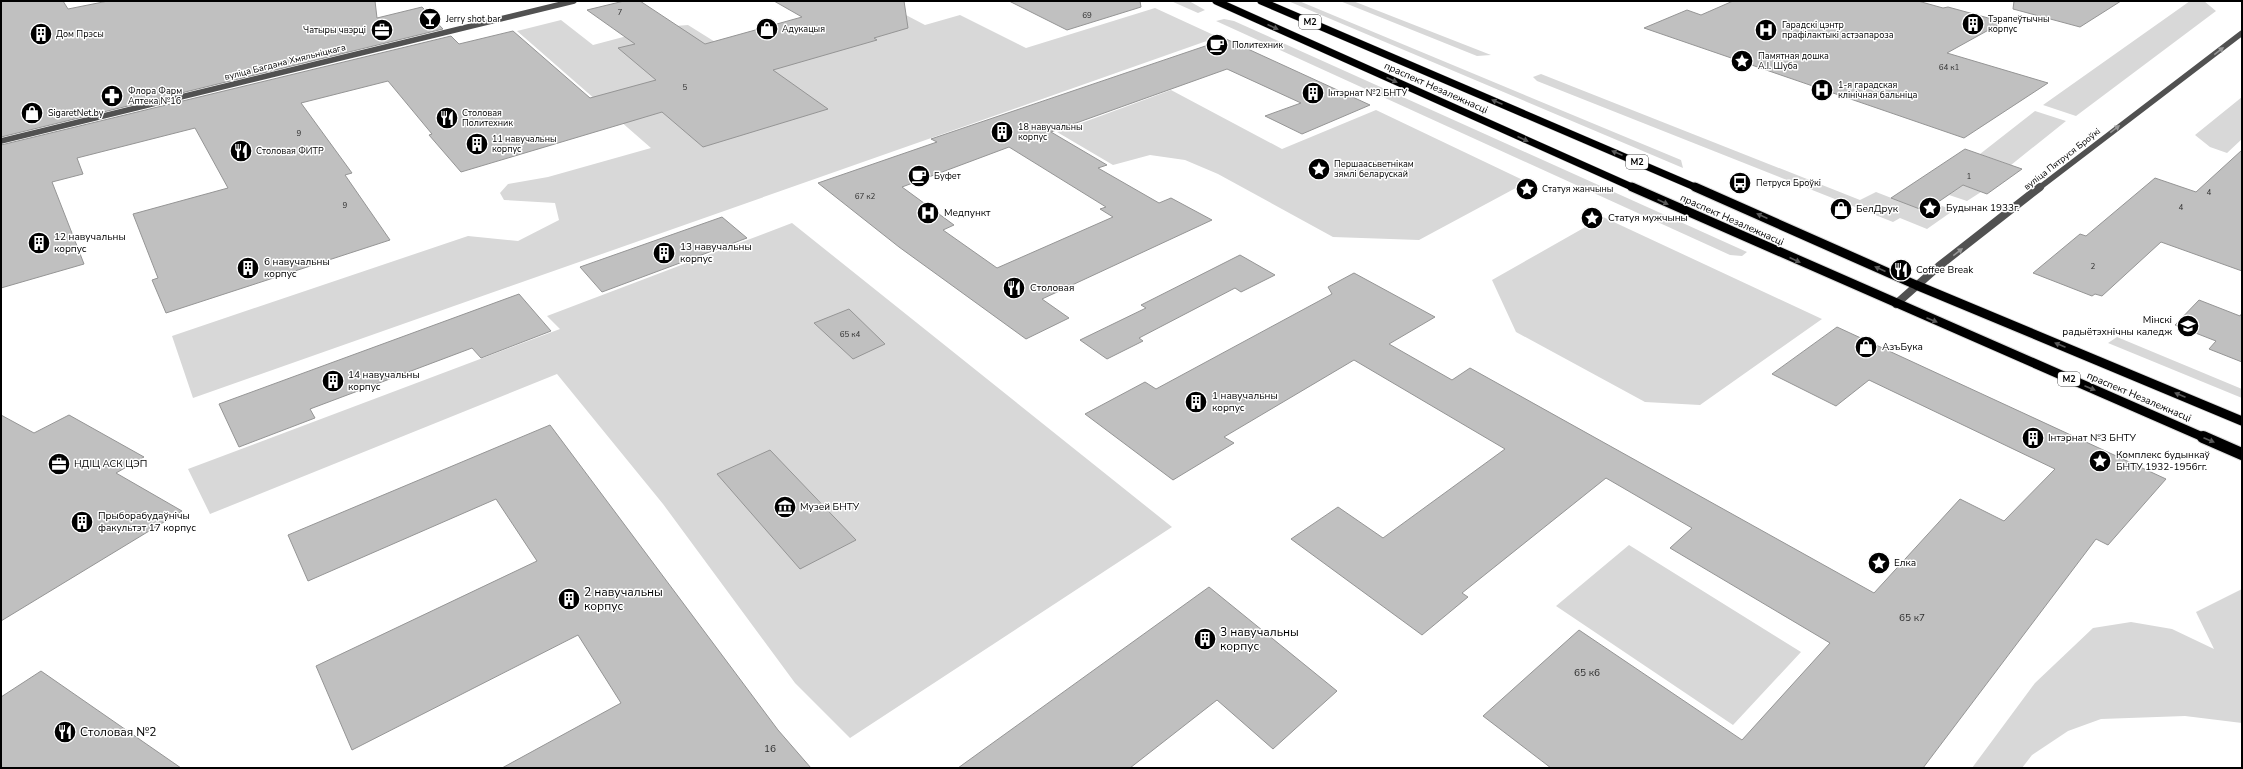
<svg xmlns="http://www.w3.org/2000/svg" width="2243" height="769" viewBox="0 0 2243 769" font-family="'Nunito Sans',sans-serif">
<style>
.green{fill:#d8d8d8}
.building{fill:#c0c0c0;stroke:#959595;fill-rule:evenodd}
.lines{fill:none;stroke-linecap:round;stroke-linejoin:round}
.primary-far2-casing{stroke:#dbdbdb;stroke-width:8}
.primary-far1-casing{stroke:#dbdbdb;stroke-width:11}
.primary-casing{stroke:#dbdbdb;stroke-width:14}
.minor-far1{stroke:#515151;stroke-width:5.5}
.minor{stroke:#515151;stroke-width:8}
.primary-far2{stroke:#000;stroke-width:7}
.primary-far1{stroke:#000;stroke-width:9}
.primary{stroke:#000;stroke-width:12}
.oneway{fill:#595959}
.oneway2{fill:#979797}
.labels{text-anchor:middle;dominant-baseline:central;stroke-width:3;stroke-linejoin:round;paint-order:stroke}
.number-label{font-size:8px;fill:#303030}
.far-poi-label{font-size:9px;fill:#000;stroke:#fff;text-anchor:start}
.shield{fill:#fff;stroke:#4c4c4c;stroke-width:1}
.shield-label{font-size:9px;font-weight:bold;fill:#000}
.far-street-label{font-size:9px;fill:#000;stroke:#fff}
.street-label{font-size:10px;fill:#000;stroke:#fff}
.poi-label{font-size:10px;fill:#000;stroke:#fff;text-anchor:start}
.near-number-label{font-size:10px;fill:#303030}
.near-poi-label{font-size:12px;fill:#000;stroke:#fff;text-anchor:start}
</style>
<rect width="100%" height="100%" fill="#fff"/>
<path class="green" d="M1171,1h18l16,9 -7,3z
M1288,1h11l382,159 2,8z
M1340,1h13l138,54 -14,1z
M2190,1h14l12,10 -140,105 -33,-11z
M1155,8l63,29 -1025,361 -21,-62 296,-100 50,5 41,-21 -4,-17 -51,-3 -4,-7 8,-9 40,-7 103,-29 -134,-117 44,-11 32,25 68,-18 27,-2 40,25 176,-36 21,11 35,-10 66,33z
M1224,19l10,2 513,231 -5,4 -12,-1 -514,-234z
M1541,74l319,126 16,-8 49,19 11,-7 18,6 -27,19 -27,-11 -7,4 -356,-141 -4,-4z
M1171,90l111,59 94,-39 151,72 -108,58 -86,-3 -115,-63 -33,-14 -35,-5 -37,10 -56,-33z
M2242,97v42l-15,14 -17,-6 -15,-12z
M2035,111l31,10 -55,44 -31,-11z
M1963,185l18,7 -14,9 -18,-6z
M1603,217l219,102 -122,86 -55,-3 -129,-70 -24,-52z
M792,223l380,304 -322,211 -55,-55 -132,-179 -106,-130 -347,140 -22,-45 372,-140 -13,-13z
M2117,337l125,52v9l-134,-55z
M1629,545l172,107 -68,73 -177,-119z
M2242,589v134l-57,-7 -84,3 -33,12 -36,24 -10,13h-50l63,-85 58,-55 38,-6 41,7 42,20 -18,-37z"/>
<path class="building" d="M1,1h62l5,8 40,-8h267l2,17 45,-11 21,22 -442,108z
M624,1h16l65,43 97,-27 -28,-16h130l4,27 -34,10 3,2 -104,30 55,39 -125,38 -41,-35 -201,60 -32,-37 3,-1 -44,-53 -87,22 51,70 -7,2 45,65 -224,73 -14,-33 6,-2 -25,-64 95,-26 -33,-60 -118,30 6,16 -31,8 32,82 -83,24v-143l450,-109 8,8 54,-13 77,67 66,-18 -38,-32 17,-4 -48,-34z
M1009,1h131l1,6 -74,23z
M1733,1h185l25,7 5,-1 55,15 -56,31 101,30 -84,55 -320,-110 43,-18 14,5z
M2014,1h107l-41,26 -67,-18z
M1226,39l144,66 -68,29 -37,-18 36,-13 -74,-34 -176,63 56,33 -9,3 61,35 12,-5 41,22 -170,79 27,19 -43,21 -127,-92 -81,-64 119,-41 -6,-3zM1009,147l97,60 -6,2 13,8 -116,51 -54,-38 11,-5 -52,-38z
M1965,149l57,20 -35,25 -24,-9 -38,26 -34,-13z
M2242,150v121l-81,-29 -59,54 -7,-2 -3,2 -59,-23 47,-39 6,2 69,-58 41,14z
M722,217l25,21 -145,54 -22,-25z
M1240,255l35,20 -34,17 -6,-4 -96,50 4,3 -36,18 -27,-19 66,-32 -5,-3z
M1354,273l81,44 -46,27 63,36 18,-12 404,225 86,-94 44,22 51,-52 -186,-89 -33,26 -64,-32 65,-47 329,152 -58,66 -12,-6 -173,229h-372l-68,-52 96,-86 163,110 88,-97 -160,-95 22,-20 -86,-50 -144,115 6,4 -46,38 -131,-96 47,-32 45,31 122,-89 -151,-89 -130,77 10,6 -61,37 -88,-66 60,-32 11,7 176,-95 -4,-7z
M519,294l32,37 -70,27 -9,-10 -162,61 5,9 -76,29 -20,-43z
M2199,300l41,16 2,-3v49l-33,-13 7,-8 -41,-16z
M849,309l36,35 -32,15 -39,-36z
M1,415l33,18 35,-18 75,42 -28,16 66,38 -181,110z
M550,425l228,305 33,38h-309l119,-65 -43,-68 -226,115 -36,-84 221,-105 -41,-62 -188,82 -20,-46z
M770,450l86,90 -56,29 -83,-95z
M1209,587l128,104 -64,58 -56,-49 -87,68h-172z
M41,671l140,97h-180v-71z"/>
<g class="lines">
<g class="primary-far2-casing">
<path id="primary-far2" d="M1216,1l418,187
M1261,1l436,187"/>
</g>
<g class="primary-far1-casing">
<path id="primary-far1" d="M1632,187l573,251
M1695,187l221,98 326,136"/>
</g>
<g class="primary-casing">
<path id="primary" d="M2203,437l39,17"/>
</g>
<path class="minor-far1" d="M1,141l573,-140
M2039,188l203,-155"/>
<path class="minor" d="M1896,304l43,-38 101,-79"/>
<use href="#primary-far2" class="primary-far2"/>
<use href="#primary-far1" class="primary-far1"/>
<use href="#primary" class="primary"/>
</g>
<defs><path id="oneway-solid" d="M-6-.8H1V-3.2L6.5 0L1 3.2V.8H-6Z"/></defs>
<g class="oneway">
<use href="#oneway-solid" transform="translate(1273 27) rotate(24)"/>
<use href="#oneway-solid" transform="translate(1392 80) rotate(24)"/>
<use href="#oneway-solid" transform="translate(1497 102) rotate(-157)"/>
<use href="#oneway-solid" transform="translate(1523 139) rotate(24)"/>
<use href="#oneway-solid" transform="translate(1617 153) rotate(-157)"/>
<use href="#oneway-solid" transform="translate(1663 202) rotate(24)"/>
<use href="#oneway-solid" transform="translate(1762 216) rotate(-156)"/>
<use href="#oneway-solid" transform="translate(1795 260) rotate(24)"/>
<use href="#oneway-solid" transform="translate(1880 269) rotate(-156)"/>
<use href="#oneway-solid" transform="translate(1932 320) rotate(23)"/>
<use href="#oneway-solid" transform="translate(2060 345) rotate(-157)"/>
<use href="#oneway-solid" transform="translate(2090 388) rotate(23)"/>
<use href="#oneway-solid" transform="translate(2180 395) rotate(-157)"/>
<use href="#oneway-solid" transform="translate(2209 440) rotate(23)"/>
</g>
<g class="oneway2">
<use href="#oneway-solid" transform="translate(2219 51) rotate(-38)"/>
<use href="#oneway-solid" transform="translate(2115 129) rotate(-37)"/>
<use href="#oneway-solid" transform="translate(1958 252) rotate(-38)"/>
</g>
<defs>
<g id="bar-disc" transform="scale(1.15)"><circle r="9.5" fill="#000" stroke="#fff"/><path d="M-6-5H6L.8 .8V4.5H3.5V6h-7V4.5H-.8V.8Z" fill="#fff"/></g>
<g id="building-disc" transform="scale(1.15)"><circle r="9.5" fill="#000" stroke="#fff"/><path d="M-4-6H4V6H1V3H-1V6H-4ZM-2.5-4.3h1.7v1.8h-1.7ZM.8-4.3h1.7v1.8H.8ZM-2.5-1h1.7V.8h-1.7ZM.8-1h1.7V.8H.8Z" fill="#fff"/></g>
<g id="shop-disc" transform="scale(1.15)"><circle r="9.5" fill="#000" stroke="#fff"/><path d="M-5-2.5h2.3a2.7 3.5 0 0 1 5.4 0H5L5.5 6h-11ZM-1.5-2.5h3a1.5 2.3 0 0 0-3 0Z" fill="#fff"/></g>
<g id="office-disc" transform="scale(1.15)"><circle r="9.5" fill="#000" stroke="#fff"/><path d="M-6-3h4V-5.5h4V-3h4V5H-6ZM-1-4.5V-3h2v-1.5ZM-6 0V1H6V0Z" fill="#fff"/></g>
<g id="hospital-disc" transform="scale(1.15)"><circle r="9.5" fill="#000" stroke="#fff"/><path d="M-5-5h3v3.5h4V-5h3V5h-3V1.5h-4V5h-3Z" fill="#fff"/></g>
<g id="cafe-disc" transform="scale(1.15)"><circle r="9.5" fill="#000" stroke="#fff"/><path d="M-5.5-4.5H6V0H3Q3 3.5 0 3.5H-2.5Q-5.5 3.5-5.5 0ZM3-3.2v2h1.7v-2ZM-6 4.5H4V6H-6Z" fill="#fff"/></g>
<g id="sight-disc" transform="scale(1.15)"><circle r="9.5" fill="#000" stroke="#fff"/><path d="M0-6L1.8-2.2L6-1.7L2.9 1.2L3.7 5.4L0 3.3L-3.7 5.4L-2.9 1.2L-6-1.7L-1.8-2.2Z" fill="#fff"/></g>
<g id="pharmacy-disc" transform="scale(1.15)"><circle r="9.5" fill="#000" stroke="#fff"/><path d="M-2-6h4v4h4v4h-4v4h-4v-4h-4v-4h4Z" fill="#fff"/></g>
<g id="restaurant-disc" transform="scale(1.15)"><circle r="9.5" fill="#000" stroke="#fff"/><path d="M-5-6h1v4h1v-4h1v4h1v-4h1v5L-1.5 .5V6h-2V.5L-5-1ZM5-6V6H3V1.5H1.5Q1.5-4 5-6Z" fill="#fff"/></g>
<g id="bus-disc" transform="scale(1.15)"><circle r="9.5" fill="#000" stroke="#fff"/><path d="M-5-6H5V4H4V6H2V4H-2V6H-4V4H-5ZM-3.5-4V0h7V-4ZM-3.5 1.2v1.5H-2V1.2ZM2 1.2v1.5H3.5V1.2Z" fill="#fff"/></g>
<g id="university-disc" transform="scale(1.15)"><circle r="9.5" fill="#000" stroke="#fff"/><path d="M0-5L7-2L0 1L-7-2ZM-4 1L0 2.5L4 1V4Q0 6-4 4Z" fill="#fff"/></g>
<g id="museum-disc" transform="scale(1.15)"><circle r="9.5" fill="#000" stroke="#fff"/><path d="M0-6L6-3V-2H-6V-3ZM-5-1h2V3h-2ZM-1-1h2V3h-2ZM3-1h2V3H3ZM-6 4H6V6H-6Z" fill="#fff"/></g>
</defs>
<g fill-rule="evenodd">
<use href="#bar-disc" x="430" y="19"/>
<use href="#building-disc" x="1973" y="24"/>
<use href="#shop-disc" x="767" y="29"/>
<use href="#office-disc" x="382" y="30"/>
<use href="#hospital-disc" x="1766" y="30"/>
<use href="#building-disc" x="41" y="34"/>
<use href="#cafe-disc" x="1217" y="45"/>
<use href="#sight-disc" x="1742" y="61"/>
<use href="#hospital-disc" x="1822" y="90"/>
<use href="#building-disc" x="1313" y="93"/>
<use href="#pharmacy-disc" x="112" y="96"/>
<use href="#shop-disc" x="32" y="113"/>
<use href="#restaurant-disc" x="447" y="118"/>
<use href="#building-disc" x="1002" y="132"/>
<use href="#building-disc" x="477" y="144"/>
<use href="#restaurant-disc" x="241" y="151"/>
<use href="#sight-disc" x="1319" y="169"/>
<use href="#cafe-disc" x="919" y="176"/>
<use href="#bus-disc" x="1740" y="183"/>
<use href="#sight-disc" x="1527" y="189"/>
<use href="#sight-disc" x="1930" y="208"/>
<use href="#shop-disc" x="1841" y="209"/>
<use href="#hospital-disc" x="928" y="213"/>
<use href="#sight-disc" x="1592" y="218"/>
<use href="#building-disc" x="39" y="243"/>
<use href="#building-disc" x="664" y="253"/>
<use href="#building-disc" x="248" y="268"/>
<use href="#restaurant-disc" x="1901" y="270"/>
<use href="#restaurant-disc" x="1014" y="288"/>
<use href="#university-disc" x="2188" y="326"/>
<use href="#shop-disc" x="1866" y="347"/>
<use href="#building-disc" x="333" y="381"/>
<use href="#building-disc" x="1196" y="402"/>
<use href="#building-disc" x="2033" y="438"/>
<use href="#sight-disc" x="2100" y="461"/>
<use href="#office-disc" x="59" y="464"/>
<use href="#museum-disc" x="785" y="507"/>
<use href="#building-disc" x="82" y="522"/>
<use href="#sight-disc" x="1879" y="563"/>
<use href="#building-disc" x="569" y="599"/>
<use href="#building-disc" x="1205" y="639"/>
<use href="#restaurant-disc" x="65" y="732"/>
</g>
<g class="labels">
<g class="number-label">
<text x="620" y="12">7</text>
<text x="1087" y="15">69</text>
<text x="1949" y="67">64 к1</text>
<text x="685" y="87">5</text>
<text x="299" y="133">9</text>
<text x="1969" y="176">1</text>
<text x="2209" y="192">4</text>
<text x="865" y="196">67 к2</text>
<text x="345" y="205">9</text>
<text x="2181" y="207">4</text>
<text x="2093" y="266">2</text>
<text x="850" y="334">65 к4</text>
</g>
<g class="far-poi-label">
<text x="446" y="19">Jerry shot bar</text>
<text x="1988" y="19">Тэрапеўтычны<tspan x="1988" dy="10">корпус</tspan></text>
<text x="1782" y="25">Гарадскі цэнтр<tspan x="1782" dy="10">прафілактыкі астэапароза</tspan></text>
<text x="782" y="29">Адукацыя</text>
<text x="366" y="30" text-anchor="end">Чатыры чвэрці</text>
<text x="56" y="34">Дом Прэсы</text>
<text x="1232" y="45">Политехник</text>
<text x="1758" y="56">Памятная дошка<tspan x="1758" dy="10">А.І. Шуба</tspan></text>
<text x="1838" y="85">1-я гарадская<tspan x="1838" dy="10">клінічная бальніца</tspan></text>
<text x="128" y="91">Флора Фарм<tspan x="128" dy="10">Аптека №16</tspan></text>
<text x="1328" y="93">Інтэрнат №2 БНТУ</text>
<text x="48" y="113">SigaretNet.by</text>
<text x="462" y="113">Столовая<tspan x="462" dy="10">Политехник</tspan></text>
<text x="1018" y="127">18 навучальны<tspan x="1018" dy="10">корпус</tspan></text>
<text x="492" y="139">11 навучальны<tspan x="492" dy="10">корпус</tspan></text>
<text x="256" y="151">Столовая ФИТР</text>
<text x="1334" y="164">Першаасьветнікам<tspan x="1334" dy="10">зямлі беларускай</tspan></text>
<text x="934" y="176">Буфет</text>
<text x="1756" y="183">Петруся Броўкі</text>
<text x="1542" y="189">Статуя жанчыны</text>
</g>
<g class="shield">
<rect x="1299" y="15" width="22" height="14" rx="3"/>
<rect x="1626" y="155" width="22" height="14" rx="3"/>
<rect x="2058" y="372" width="22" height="14" rx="3"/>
</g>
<g class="shield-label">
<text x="1310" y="22">М2</text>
<text x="1637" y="162">М2</text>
<text x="2069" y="379">М2</text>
</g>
<g class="far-street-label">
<text transform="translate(285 62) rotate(-14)">вуліца Багдана Хмяльніцкага</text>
<text transform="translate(2062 159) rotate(-38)">вуліца Пятруся Броўкі</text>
</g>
<g class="street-label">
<text transform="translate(1436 88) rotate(24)">праспект Незалежнасці</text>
<text transform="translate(1732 220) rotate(24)">праспект Незалежнасці</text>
<text transform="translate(2139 397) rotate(23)">праспект Незалежнасці</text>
</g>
<g class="poi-label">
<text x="1946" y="208">Будынак 1933г.</text>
<text x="1856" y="209">БелДрук</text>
<text x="944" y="213">Медпункт</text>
<text x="1608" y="218">Статуя мужчыны</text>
<text x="54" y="237">12 навучальны<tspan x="54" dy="12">корпус</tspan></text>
<text x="680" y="247">13 навучальны<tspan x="680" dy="12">корпус</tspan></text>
<text x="264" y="262">6 навучальны<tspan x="264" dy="12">корпус</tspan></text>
<text x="1916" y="270">Coffee Break</text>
<text x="1030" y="288">Столовая</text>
<text x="2172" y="320" text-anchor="end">Мінскі<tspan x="2172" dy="12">радыётэхнічны каледж</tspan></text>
<text x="1882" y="347">АзъБука</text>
<text x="348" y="375">14 навучальны<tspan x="348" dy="12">корпус</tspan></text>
<text x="1212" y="396">1 навучальны<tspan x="1212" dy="12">корпус</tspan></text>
<text x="2048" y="438">Інтэрнат №3 БНТУ</text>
<text x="2116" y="455">Комплекс будынкаў<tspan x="2116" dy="12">БНТУ 1932-1956гг.</tspan></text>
<text x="74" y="464">НДІЦ АСК ЦЭП</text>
<text x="800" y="507">Музей БНТУ</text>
<text x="98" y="516">Прыборабудаўнічы<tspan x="98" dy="12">факультэт 17 корпус</tspan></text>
<text x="1894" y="563">Елка</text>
</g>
<g class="near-number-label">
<text x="1912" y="618">65 к7</text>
<text x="1587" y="673">65 к6</text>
<text x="770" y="749">16</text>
</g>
<g class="near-poi-label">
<text x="584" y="592">2 навучальны<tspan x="584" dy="14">корпус</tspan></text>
<text x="1220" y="632">3 навучальны<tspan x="1220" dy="14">корпус</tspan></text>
<text x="80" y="732">Столовая №2</text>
</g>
</g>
<rect width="2243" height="769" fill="none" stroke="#000000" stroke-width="4"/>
</svg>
